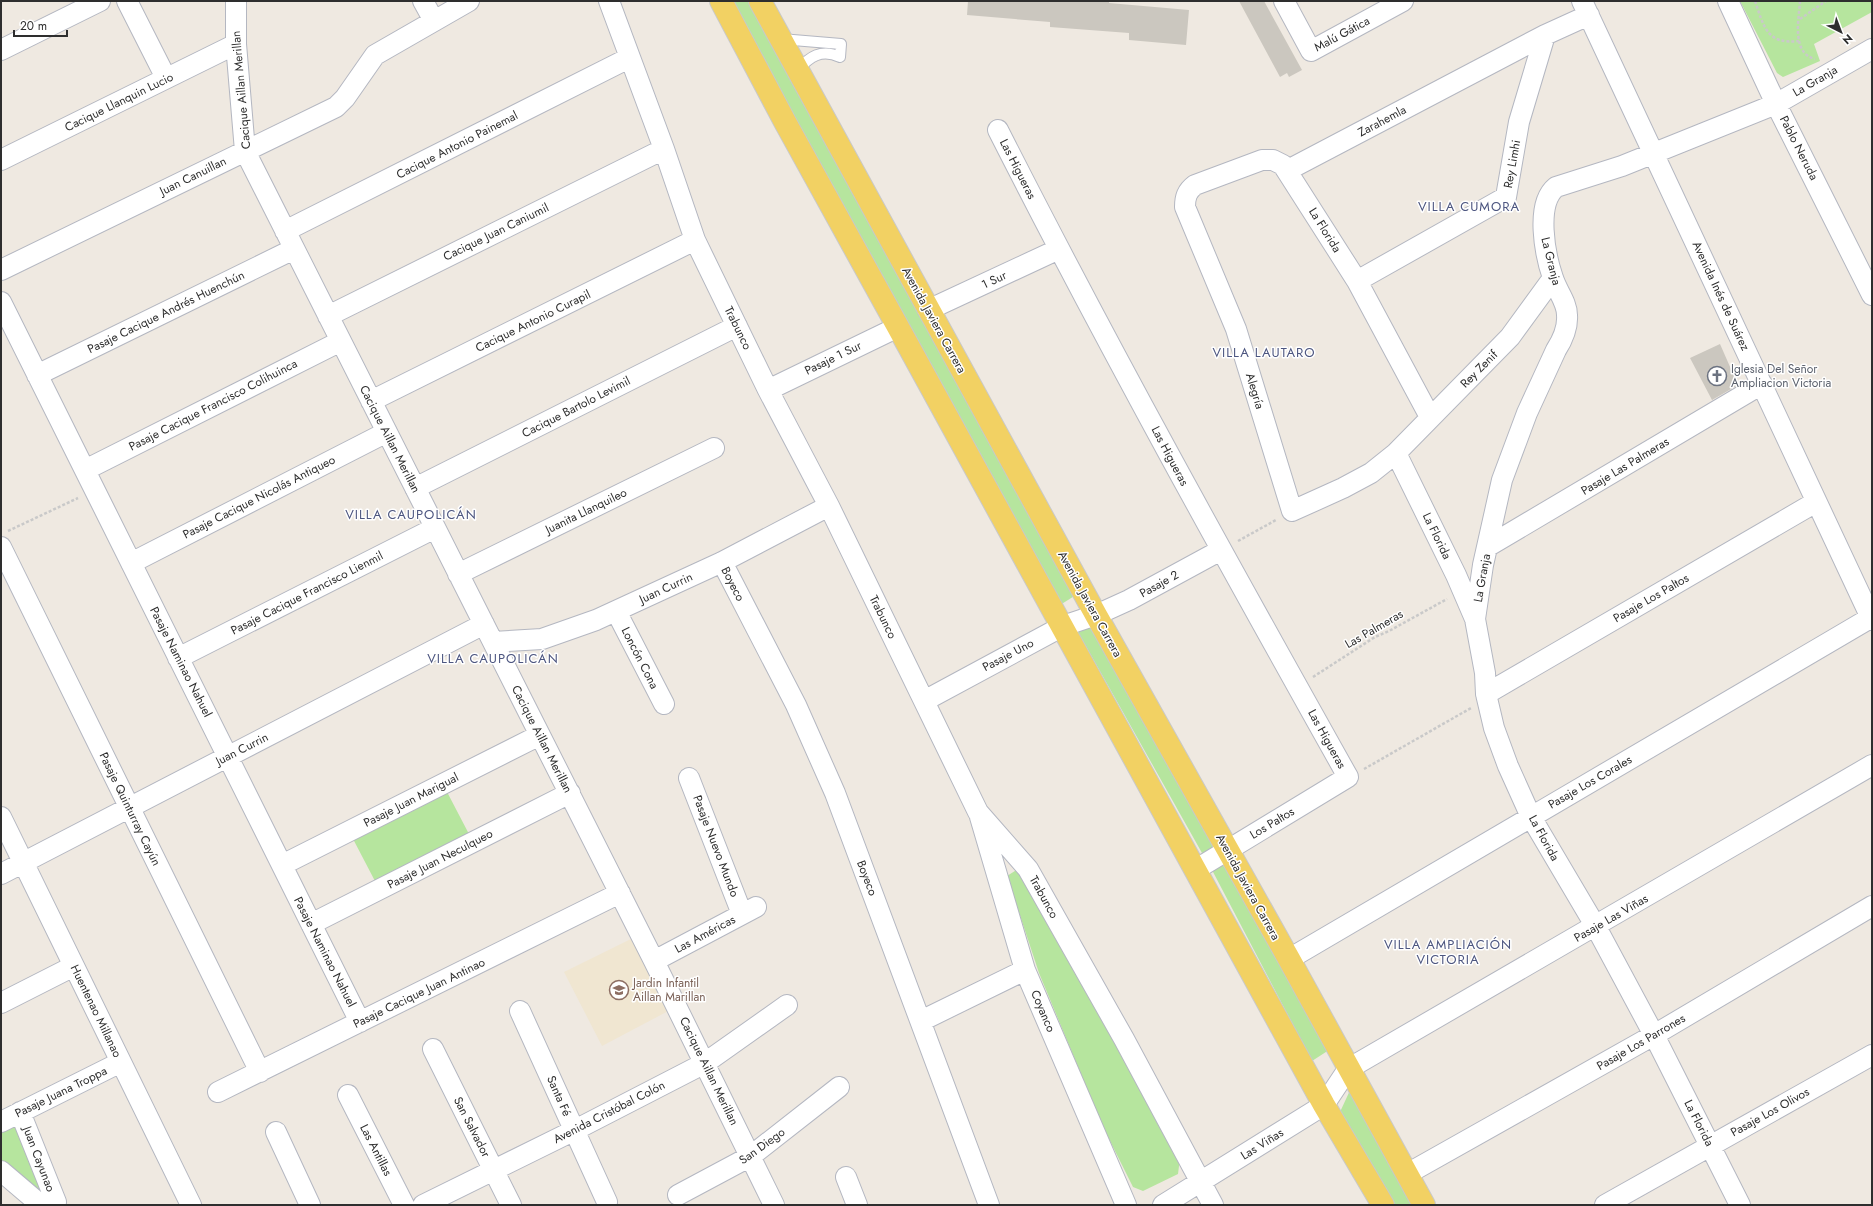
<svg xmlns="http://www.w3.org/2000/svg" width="1873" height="1206" viewBox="0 0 1873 1206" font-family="Jost,sans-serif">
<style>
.education{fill:#f0e6d1}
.green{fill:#b6e59e}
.building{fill:#cbc7bf}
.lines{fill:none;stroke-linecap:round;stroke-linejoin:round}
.service-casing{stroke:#b4b7c1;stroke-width:12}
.minor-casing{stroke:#b4b7c1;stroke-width:22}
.primary-casing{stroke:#c9c9c9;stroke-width:24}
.path{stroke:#c9c9c9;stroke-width:2.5;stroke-dasharray:3 2;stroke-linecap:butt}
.service{stroke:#fff;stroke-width:10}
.minor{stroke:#fff;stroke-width:20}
.primary{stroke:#f2d163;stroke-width:22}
.labels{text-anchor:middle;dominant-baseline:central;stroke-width:3;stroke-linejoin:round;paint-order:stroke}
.street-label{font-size:12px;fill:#2e2e2e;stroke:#fff}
.worship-label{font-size:12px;fill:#5b616d;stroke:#fff;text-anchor:start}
.education-label{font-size:12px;fill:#785e54;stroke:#fff;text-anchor:start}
.neighbourhood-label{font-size:13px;letter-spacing:1px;fill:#4d5680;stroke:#fff}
</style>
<rect width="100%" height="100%" fill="#efe9e1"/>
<path class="education" d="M637,936l37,72 -72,38 -38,-74z"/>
<path class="green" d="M731,1h17l328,594 -16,10z
M1740,1h132v11l-58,32 6,17 -37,16 -6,-4z
M1093,624l125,222 -16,7 -124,-221z
M446,790l24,46 -94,47 -24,-46z
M1227,862l102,188 -17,11 -100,-191z
M1018,869l162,289 -2,16 -35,17 -10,-4 -30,-60 -64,-154 -32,-97z
M1352,1086l66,119h-25l-53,-93z
M15,1120l32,80 -46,-39v-34z"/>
<path class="building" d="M968,1h141v2l80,7 -3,35 -57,-5v-7l-79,-6v-5l-83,-7z
M1239,1h25l38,69 -13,7 -2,-4 -7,4z
M1720,344l18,41 -26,15 -22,-42z"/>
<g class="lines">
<g class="service-casing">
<path id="service" d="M781,39l60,5 -1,13c-19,-9 -30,0 -43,13"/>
</g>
<g class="minor-casing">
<path id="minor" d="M127,1l39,77
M236,1v43l9,107 409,810 120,244
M423,1l11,20
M609,1l55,148 31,91 73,150 61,116 149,306 50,57 96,170 89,166
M1284,1l27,50 92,-50
M1582,1l290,619
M1728,1l48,103 96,191
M1,50l99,-49
M998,130c111,219 230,433 350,647l-153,93
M1,160l235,-116
M1288,170l257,-135 44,-20
M285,231l344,-173
M1,270l335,-163 9,-9 30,-43 94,-54
M1357,281l149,-84 13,-75 26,-87
M1,302l359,720
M928,310l131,-61
M328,316l336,-167
M37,375l257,-126
M768,390l130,-63
M371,401l324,-161
M1430,417l-73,-136 -74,-116 -10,-5h-11l-67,25c-8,6 -10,12 -10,22l51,122 56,182 51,-23 28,-15 25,-20 114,-116 43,-59
M1396,453l60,122 19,44 10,54 1,21 8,34 14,38 23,51 65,110 58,108 86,170
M85,470l256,-129
M415,488l322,-162
M1,547l259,525
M1487,547l275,-163
M722,562l74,143 39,88 154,412
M131,563l256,-131
M458,574l256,-126
M616,611l48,93
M1475,619l8,-54 19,-85 25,-67 29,-63c7,-11 12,-22 11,-35 0,-13 -10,-24 -14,-37 -8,-23 -18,-74 3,-91l66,-21 154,-62 96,-55
M493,642l49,-3 54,-19 126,-58 107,-56
M178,658l257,-130
M1486,694l330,-192
M924,701l139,-75 33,-11 33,-15 92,-50
M689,778l53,136
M1,817l190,388
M980,817l45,153 101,235
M282,865l258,-130
M1,874l483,-250
M311,924l259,-131
M1289,959l583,-342
M654,961l102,-54
M1,1003l73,-37
M520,1011l87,191
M921,1021l104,-51
M433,1049l78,156
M218,1092l402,-199
M348,1095l56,110
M20,1112l36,90 -4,3
M1,1122l120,-60
M276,1132l34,73
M1,1171l40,34
M1407,1174l247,-139 218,-129
M846,1177l11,28
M678,1195l73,-39 88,-69
M423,1205l152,-75 130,-67 82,-58
M1163,1205l161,-100 24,-36 524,-304
M1605,1205l267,-150"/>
</g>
<g class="primary-casing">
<path id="primary" d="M721,1l64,121 113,205 426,778 59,100
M760,1l336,614 193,344 135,246"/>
</g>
<path class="path" d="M1755,1c9,26 12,44 44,40
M1800,1c-1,18 -9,52 15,58
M1800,19l26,-18
M8,531l70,-33
M1238,541l38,-21
M1313,677l62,-40 14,-6 58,-32
M1364,769l107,-61"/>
<use href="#service" class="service"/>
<use href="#minor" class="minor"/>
<use href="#primary" class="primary"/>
</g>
<defs>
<g id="church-ring" transform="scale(1)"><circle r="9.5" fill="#fff" stroke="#6b7280" stroke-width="1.5"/><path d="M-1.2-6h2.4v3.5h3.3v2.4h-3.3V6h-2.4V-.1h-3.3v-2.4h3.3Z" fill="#6b7280"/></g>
<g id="school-ring" transform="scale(1)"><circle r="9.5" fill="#fff" stroke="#8d6e63" stroke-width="1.5"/><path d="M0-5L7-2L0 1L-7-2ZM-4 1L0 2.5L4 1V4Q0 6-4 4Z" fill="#8d6e63"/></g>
</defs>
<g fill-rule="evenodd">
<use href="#church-ring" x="1717" y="376"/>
<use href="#school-ring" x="619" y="990"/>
</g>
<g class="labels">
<g class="street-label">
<text transform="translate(1342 34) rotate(-28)">Malú Gática</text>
<text transform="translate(1815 81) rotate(-30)">La Granja</text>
<text transform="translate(241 90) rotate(-95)">Cacique Aillan Merillan</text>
<text transform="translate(119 102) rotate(-26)">Cacique Llanquin Lucio</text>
<text transform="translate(1382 121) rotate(-28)">Zarahemla</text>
<text transform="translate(457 145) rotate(-27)">Cacique Antonio Painemal</text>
<text transform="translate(1799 148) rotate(63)">Pablo Neruda</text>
<text transform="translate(1512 164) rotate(-80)">Rey Limhi</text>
<text transform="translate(1018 169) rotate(63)">Las Higueras</text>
<text transform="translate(193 176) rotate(-26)">Juan Canuillan</text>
<text transform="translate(1325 230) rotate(58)">La Florida</text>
<text transform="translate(496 232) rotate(-26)">Cacique Juan Caniumil</text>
<text transform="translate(1551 261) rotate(76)">La Granja</text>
<text transform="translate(994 280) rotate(-25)">1 Sur</text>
<text transform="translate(1721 296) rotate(65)">Avenida Inés de Suárez</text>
<text transform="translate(166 312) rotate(-26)">Pasaje Cacique Andrés Huenchún</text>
<text transform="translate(934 320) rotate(61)">Avenida Javiera Carrera</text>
<text transform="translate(533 321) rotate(-26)">Cacique Antonio Curapil</text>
<text transform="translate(738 328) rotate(64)">Trabunco</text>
<text transform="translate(833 358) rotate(-26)">Pasaje 1 Sur</text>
<text transform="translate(1479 369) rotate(-45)">Rey Zenif</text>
<text transform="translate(1255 391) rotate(73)">Alegría</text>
<text transform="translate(213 405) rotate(-27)">Pasaje Cacique Francisco Colihuinca</text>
<text transform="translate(576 407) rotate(-27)">Cacique Bartolo Levimil</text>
<text transform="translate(390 439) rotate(63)">Cacique Aillan Merillan</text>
<text transform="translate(1170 456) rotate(62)">Las Higueras</text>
<text transform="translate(1625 466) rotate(-31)">Pasaje Las Palmeras</text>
<text transform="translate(259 497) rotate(-27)">Pasaje Cacique Nicolás Antiqueo</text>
<text transform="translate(586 511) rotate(-26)">Juanita Llanquileo</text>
<text transform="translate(1437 536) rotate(64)">La Florida</text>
<text transform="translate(1482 578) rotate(-80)">La Granja</text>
<text transform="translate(733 584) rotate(63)">Boyeco</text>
<text transform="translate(1159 584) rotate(-29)">Pasaje 2</text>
<text transform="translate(666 588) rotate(-25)">Juan Currin</text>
<text transform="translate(307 593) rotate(-27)">Pasaje Cacique Francisco Lienmil</text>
<text transform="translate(1651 598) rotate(-30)">Pasaje Los Paltos</text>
<text transform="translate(1090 604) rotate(61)">Avenida Javiera Carrera</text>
<text transform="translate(883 617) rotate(64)">Trabunco</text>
<text transform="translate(1374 629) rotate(-30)">Las Palmeras</text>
<text transform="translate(1008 655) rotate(-28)">Pasaje Uno</text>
<text transform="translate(640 658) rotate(63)">Loncón Cona</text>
<text transform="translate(181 662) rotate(63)">Pasaje Naminao Nahuel</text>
<text transform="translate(542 739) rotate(63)">Cacique Aillan Merillan</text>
<text transform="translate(1327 739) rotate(61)">Las Higueras</text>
<text transform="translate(242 749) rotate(-27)">Juan Currin</text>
<text transform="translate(1590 782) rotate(-30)">Pasaje Los Corales</text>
<text transform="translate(411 800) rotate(-27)">Pasaje Juan Marigual</text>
<text transform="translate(130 809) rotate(64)">Pasaje Quinturray Cayún</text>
<text transform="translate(1272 823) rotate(-31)">Los Paltos</text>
<text transform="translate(1544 838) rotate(61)">La Florida</text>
<text transform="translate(716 846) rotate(69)">Pasaje Nuevo Mundo</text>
<text transform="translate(440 859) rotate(-27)">Pasaje Juan Neculqueo</text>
<text transform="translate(867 878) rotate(69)">Boyeco</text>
<text transform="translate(1248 887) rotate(61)">Avenida Javiera Carrera</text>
<text transform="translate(1044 897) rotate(61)">Trabunco</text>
<text transform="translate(1611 918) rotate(-30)">Pasaje Las Viñas</text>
<text transform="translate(705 934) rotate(-28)">Las Américas</text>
<text transform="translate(325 952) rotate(63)">Pasaje Naminao Nahuel</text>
<text transform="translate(419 993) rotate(-26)">Pasaje Cacique Juan Antinao</text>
<text transform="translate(96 1011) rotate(64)">Huentenao Millanao</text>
<text transform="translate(1043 1011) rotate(67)">Coyanco</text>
<text transform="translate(1641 1042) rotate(-30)">Pasaje Los Parrones</text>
<text transform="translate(709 1071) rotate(64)">Cacique Aillan Merillan</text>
<text transform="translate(61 1092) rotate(-26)">Pasaje Juana Troppa</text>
<text transform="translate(559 1096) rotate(66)">Santa Fé</text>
<text transform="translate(609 1112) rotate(-27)">Avenida Cristóbal Colón</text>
<text transform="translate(1770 1112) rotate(-29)">Pasaje Los Olivos</text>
<text transform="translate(1699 1123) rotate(63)">La Florida</text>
<text transform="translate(472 1127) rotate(63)">San Salvador</text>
<text transform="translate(1262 1144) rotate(-32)">Las Viñas</text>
<text transform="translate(762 1146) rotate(-36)">San Diego</text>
<text transform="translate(376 1150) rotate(63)">Las Antillas</text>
<text transform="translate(39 1159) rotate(69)">Juan Cayunao</text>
</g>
<g class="worship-label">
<text x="1731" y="369">Iglesia Del Señor<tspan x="1731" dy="14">Ampliacion Victoria</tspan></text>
</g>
<g class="education-label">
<text x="633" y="983">Jardin Infantil<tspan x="633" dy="14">Aillan Marillan</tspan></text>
</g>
<g class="neighbourhood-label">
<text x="1469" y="206">VILLA CUMORA</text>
<text x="1264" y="352">VILLA LAUTARO</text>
<text x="411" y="514">VILLA CAUPOLICÁN</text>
<text x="493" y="658">VILLA CAUPOLICÁN</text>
<text x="1448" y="944">VILLA AMPLIACIÓN<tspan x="1448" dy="15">VICTORIA</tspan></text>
</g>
</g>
<rect width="1873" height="1206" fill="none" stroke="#2e2e2e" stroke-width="4"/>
<g transform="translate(1841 32) rotate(138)" stroke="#ffffff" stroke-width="3" paint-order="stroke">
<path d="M0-3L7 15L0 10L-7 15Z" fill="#2e2e2e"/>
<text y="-6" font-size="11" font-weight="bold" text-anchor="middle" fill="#2e2e2e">N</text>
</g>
<path d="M14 30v6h53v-6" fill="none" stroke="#2e2e2e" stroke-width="2"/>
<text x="20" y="30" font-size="12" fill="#2e2e2e" stroke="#ffffff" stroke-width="3" paint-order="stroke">20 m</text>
</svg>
